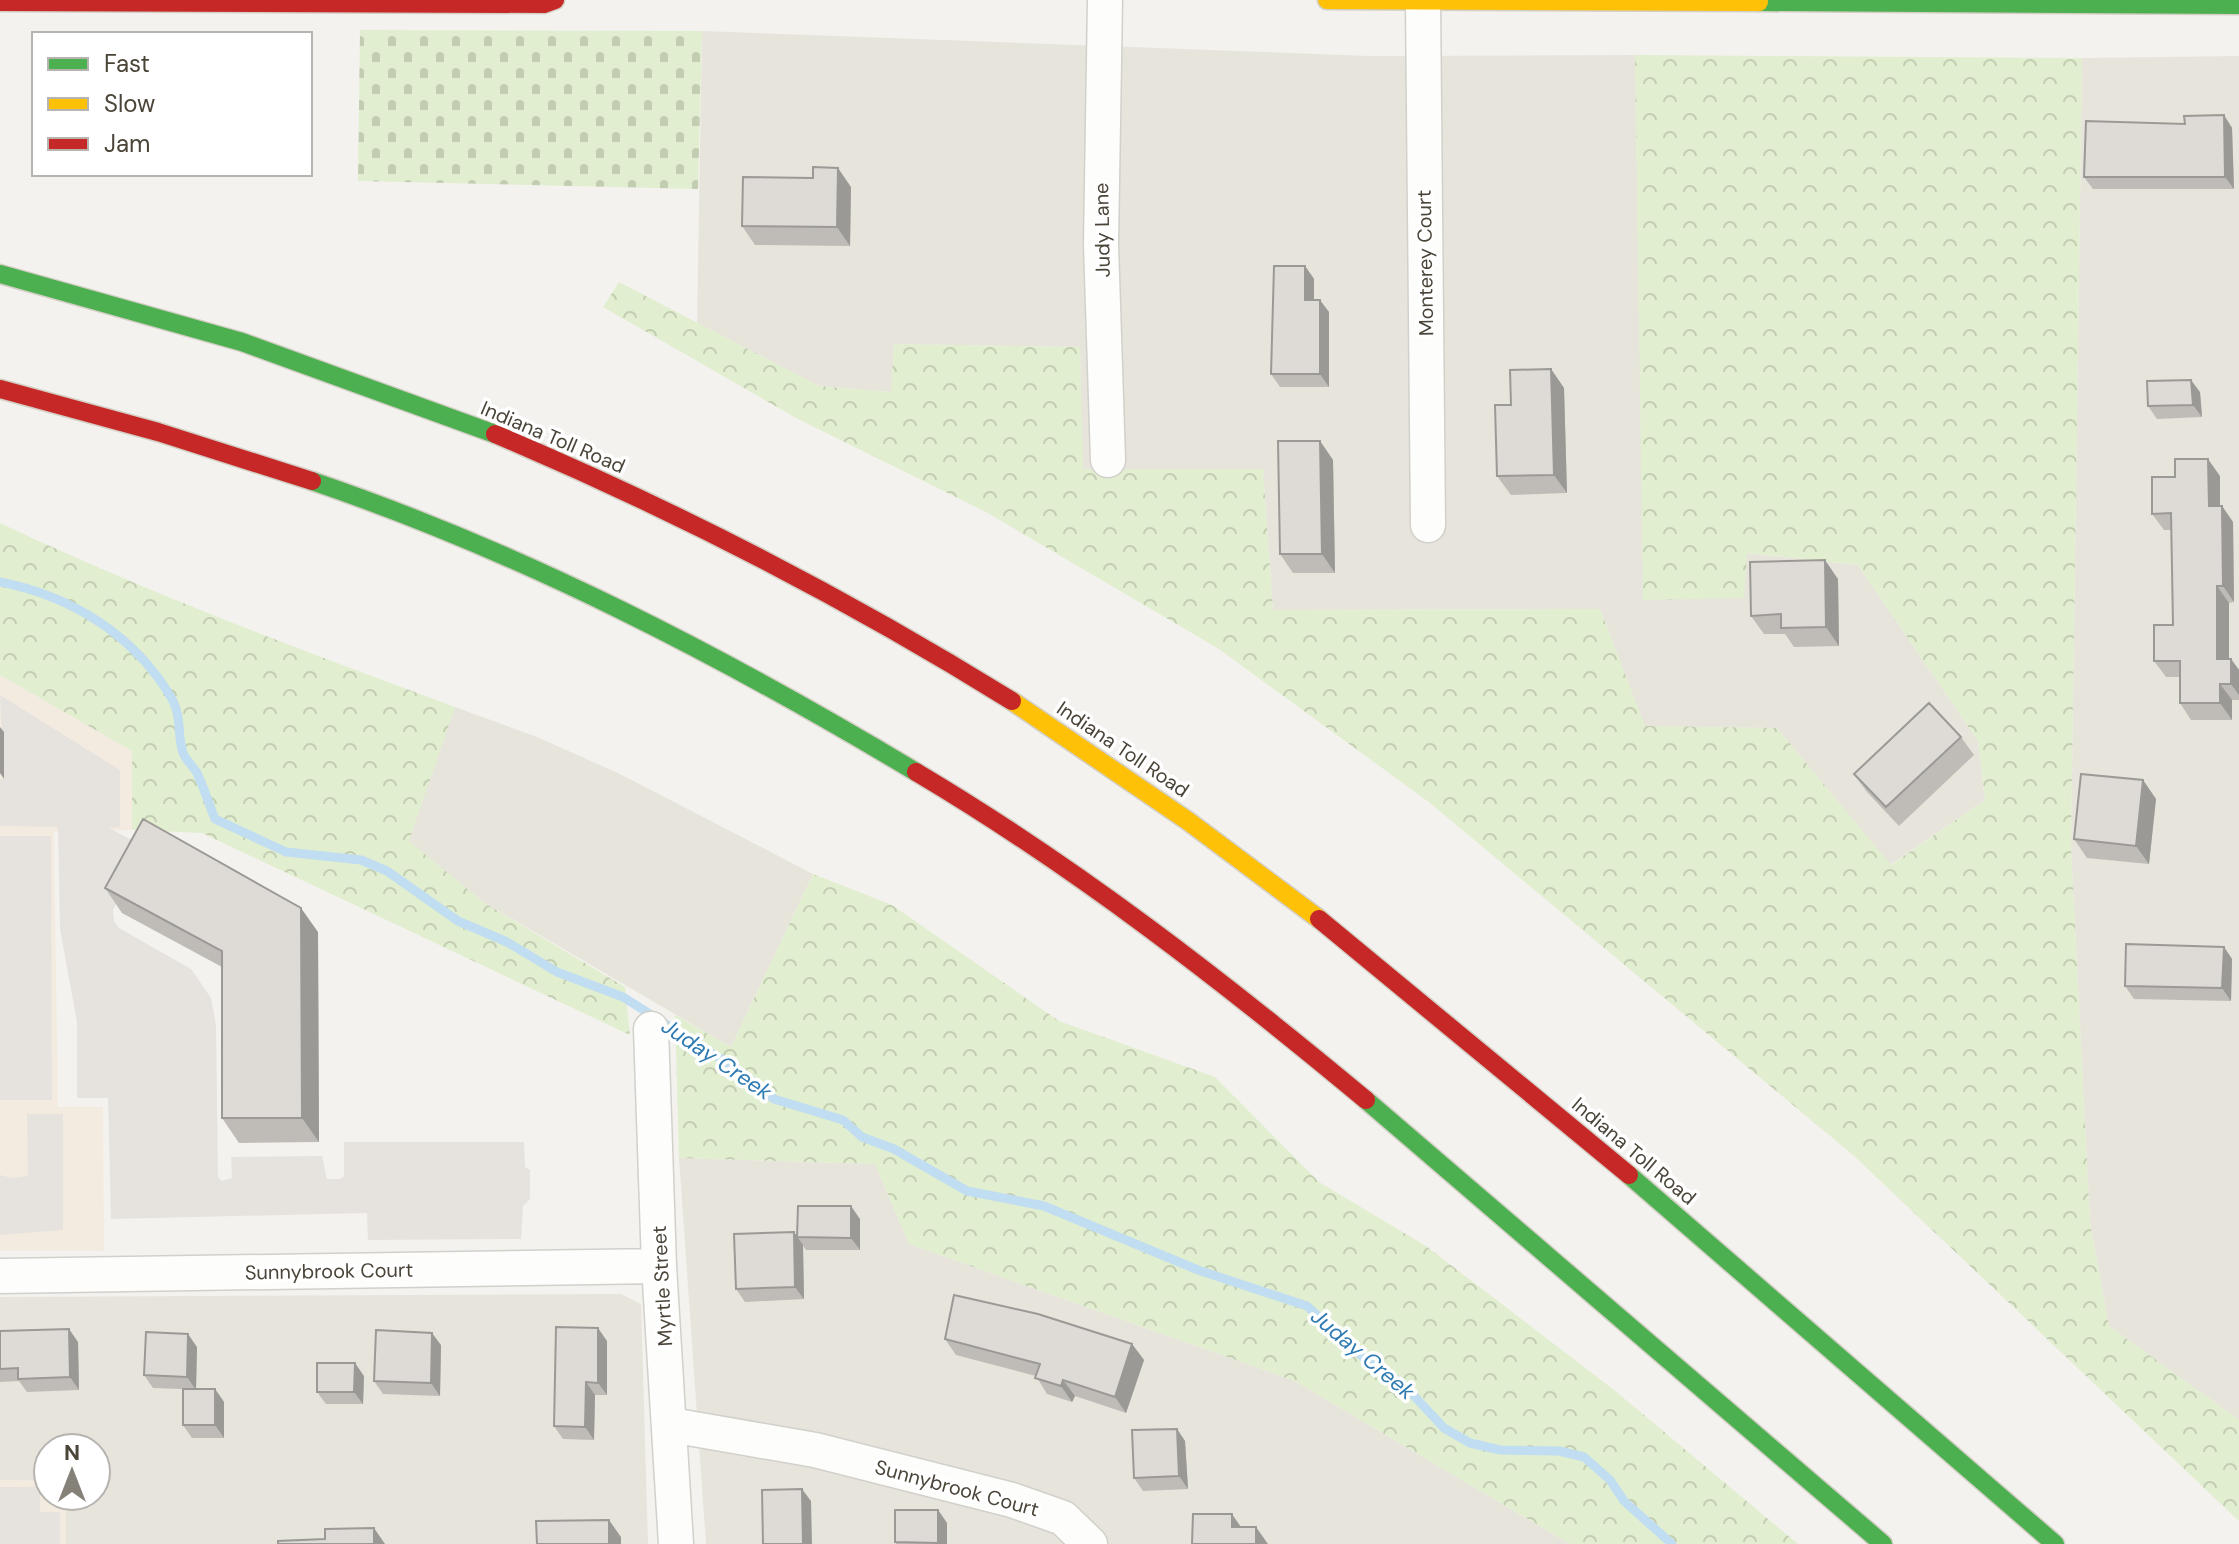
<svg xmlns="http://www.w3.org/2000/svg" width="2239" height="1544" viewBox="0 0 2239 1544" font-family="'DM Sans',sans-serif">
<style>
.residential{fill:#e7e4dc}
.commercial{fill:#f3ebdf}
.forest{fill:url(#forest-crowns)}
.cemetery{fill:url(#cemetery-stones)}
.parking{fill:#e6e3df}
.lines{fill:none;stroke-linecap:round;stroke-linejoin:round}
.stream{stroke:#c0ddf1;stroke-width:9}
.street-casing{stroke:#d2d0cb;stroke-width:37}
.fast-casing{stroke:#d3cfc5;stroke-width:21}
.slow-casing{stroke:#d3cfc5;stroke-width:21}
.jam-casing{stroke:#d3cfc5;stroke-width:21}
.street{stroke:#fdfdfc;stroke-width:34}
.fast{stroke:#4caf50;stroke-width:18}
.slow{stroke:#ffc107;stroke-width:18}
.jam{stroke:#c62828;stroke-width:18}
.wall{fill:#bfbcb8}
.shaded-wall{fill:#9b9996}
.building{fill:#dedbd6;stroke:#9b9996;stroke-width:2}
.labels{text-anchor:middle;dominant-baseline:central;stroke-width:7;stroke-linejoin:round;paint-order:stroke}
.street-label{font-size:20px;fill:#4b4439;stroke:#fff}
.water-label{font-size:22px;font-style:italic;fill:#2e7ab2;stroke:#fff}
</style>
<defs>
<pattern id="forest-crowns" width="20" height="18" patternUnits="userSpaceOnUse" patternTransform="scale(2)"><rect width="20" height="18" fill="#e1eecf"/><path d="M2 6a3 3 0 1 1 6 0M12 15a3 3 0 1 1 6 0" fill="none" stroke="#c3cdb2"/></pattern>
<pattern id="cemetery-stones" width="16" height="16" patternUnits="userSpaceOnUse" patternTransform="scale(2)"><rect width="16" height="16" fill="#e1eecf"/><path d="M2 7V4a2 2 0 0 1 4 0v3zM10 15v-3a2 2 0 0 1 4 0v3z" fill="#c3cdb2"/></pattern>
</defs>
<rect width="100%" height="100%" fill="#f4f2ee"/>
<path class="residential" d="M702,31l667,25 266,-1 9,545 102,-47 112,12 120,176 7,59 -95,65 -113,-137 -132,-1 -45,-118 -327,1 -10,-141h-181l-2,-122 -186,-3 -2,48 -73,-6 -122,-63z
M2239,56v1364l-130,-94 -19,-103 -19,-376 11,-789z
M455,707l82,30 83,37 193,100 -82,173 -248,-145 -75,-61z
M679,1158l196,6 34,80 386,137 275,163h-864z
M621,1294l20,10 7,240h-582v-48h30v-48h-48v33l-48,-1v-183z"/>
<path class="commercial" d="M0,675l132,76v79l-78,2 4,275h45l1,144h-104z
M0,1480l48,1v15h18v48h-66z"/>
<path class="forest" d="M1635,55l447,3 -11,789 19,376 19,103 130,94v101l-386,-366 -423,-352 -211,-154 -233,-137 -190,-94 -193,-111 16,-25 200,104 72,6 3,-48 186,3 3,122h180l10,141 327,-1 45,117 132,2 114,137 94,-65 -7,-59 -120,-176 -111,-12 -3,45 -101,2z
M0,523c148,70 301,127 455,184l-46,134 74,61 142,85 5,48 -428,-202 -70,-3v-79l-132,-76z
M813,874l79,31 167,116 156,56 104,105 107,64 188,144 184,154h-228l-275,-163 -386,-137 -34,-80 -196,-6 -4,-143 56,32z"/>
<path class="cemetery" d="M360,30l342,1 -4,158 -340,-8z"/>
<path class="parking" d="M0,695l120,75v57l-11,1 36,19 -32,63 1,11 5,7 72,41 20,29 5,27 2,152 4,4 10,-3 -1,-21 91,-1 5,23h13l4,-3v-34h180l1,25 5,3v29l-7,7 -2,33 -153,1 -1,-27 -256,6 -3,-121h-31v-76l-17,-93 -2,-102 -58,-1v-47h4z
M0,836h51l1,264h-52z
M27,1114h36v116l-63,5v-60l12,3 16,-2z
M0,1487h40v25h20v32h-60z"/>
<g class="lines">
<path class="stream" d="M0,582c71,14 135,53 172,117 10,18 5,36 11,54 3,7 10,13 14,20 7,15 12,31 18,46l71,33 75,8 26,11 71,50 49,21 50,30 66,25 117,74 34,28 69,21 19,17 32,12 73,42 77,15 154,64 109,36 75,68 19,8 43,46 26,15 30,7 59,1 25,6 26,23 14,21 48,43"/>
<g class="street-casing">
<path id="street" d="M1105,0l-4,244 7,216
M1423,2l5,523
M651,1029l8,237 17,278
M0,1276l659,-10
M671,1425l144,25 197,50 51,18 27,26"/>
</g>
<g class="fast-casing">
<path id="fast" d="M1759,2l480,3
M0,274l242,68 253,92
M312,481c212,72 412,176 604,291
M1366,1100l517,444
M1629,1175l426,369"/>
</g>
<g class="slow-casing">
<path id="slow" d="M1327,0l432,2
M1012,701l176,120 131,98"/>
</g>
<g class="jam-casing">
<path id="jam" d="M0,2l544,2 11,-4
M0,389l158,43 154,49
M495,434c180,76 351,164 517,267
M916,772c160,95 307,209 450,328
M1319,919l310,256"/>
</g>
<use href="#street" class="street"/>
<use href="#fast" class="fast"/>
<use href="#slow" class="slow"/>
<use href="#jam" class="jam"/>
</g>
<path class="wall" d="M2224,115l8,13 2,61h-141l-9,-12 101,-53z
M851,187l-1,59 -95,-1 -13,-19z
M1305,266l9,13v21l15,12v75h-49l-9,-13z
M1551,369l13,19 3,105 -56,2 -14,-19z
M2200,392l2,25 -45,2 -9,-13z
M1320,441l13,19 2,113h-42l-13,-19z
M2220,476v30h2l11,16 1,80 -5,1v56h2l8,11v30h-7v20h-41l-11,-17v-26h-14l-12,-16 19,-36 -1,-95h-8l-12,-16z
M1838,579l1,67 -45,1 -9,-13h-21l-13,-18z
M1961,737l13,18 -75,71 -32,-34 -13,-18z
M2143,780l13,19 -7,65 -62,-6 -13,-19z
M105,888l213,44 1,210 -80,1 -17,-25v-151l-100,-54z
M2224,947l8,12 -1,42 -97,-2 -9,-13z
M860,1219v31h-54l-9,-13z
M794,1232l9,13 1,54 -59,3 -9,-13z
M0,1331l78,11 1,48 -52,2 -8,-11 -19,1z
M945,1339l187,5 12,16 -18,53 -51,-17 -3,6 -25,-8 -11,-18 -80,-21z
M607,1341v54h-12l-1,45 -31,-1 -9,-13z
M441,1345l-1,51 -57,-2 -9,-13z
M197,1347l-1,42h19l9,13v36h-32l-9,-13v-36l-30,-1 -9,-13z
M364,1376l-1,28h-37l-9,-12z
M1177,1429l8,12 3,48 -45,2 -9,-13z
M938,1510l9,13v21h-51l-1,-2z"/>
<path class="shaded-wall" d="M2224,115l8,13 2,61 -9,-12z
M838,168l13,19 -1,59 -13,-19z
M1305,266l9,13v33l-9,-12z
M1320,300l9,12v75l-9,-13z
M1551,369l13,19 3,105 -13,-18z
M2191,380l9,12 2,25 -9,-12z
M1320,441l13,19 2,113 -13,-19z
M2208,459l12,17v47l-11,-17z
M2222,506l11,16 1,80 -11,-16z
M1825,560l13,19 1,67 -13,-19z
M2217,586l12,17v72l-12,-16z
M2231,659l8,11v25l-8,-11z
M2220,684l12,16v20l-12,-17z
M0,727l4,5v47l-4,-6z
M2143,780l13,19 -7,65 -13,-18z
M301,908l17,24 1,210 -17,-24z
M2224,947l8,12 -1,42 -9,-13z
M851,1206l9,13v31l-9,-12z
M794,1232l9,13 1,54 -9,-12z
M598,1328l9,13v54l-9,-12z
M69,1329l9,13 1,48 -9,-13z
M432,1333l9,12 -1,51 -9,-13z
M188,1334l9,13 -1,43 -9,-13z
M1132,1344l12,16 -18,53 -11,-16z
M355,1363l9,13 -1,28 -9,-12z
M1063,1380l12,16 -3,6 -11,-16z
M586,1382l9,13 -1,45 -9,-13z
M215,1389l9,13v36l-9,-13z
M1177,1429l8,12 3,48 -9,-13z
M802,1489l9,12 1,43h-9z
M938,1510l9,13v21h-8l-1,-1z
M1232,1514l13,19 -13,-6z
M609,1520l12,17v7h-12z
M1256,1527l12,17h-12z
M374,1528l11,16h-11z"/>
<path class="building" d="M2224,115l1,62h-141l2,-56 99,3 -1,-8z
M813,167l25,1 -1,59 -95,-1 1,-49 70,1z
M1274,266h31v34h15v74h-49z
M1551,369l3,106 -57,1 -2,-71h16l-1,-35z
M2191,380l2,25 -45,1 -1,-25z
M1278,441h42l2,113h-42z
M2175,459h33l1,47h13l1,80h-6v73h14v25h-11v19h-40v-42h-26v-36h19l-2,-112 -19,1v-37h23z
M1825,560l1,67 -45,1v-14l-30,2 -1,-54z
M1929,703l32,34 -75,70 -32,-33z
M2081,774l62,6 -7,66 -62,-7z
M143,819l158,89 1,210h-80v-167l-117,-63z
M2126,944l98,3 -2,41 -97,-2z
M798,1206h53v32l-54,-1z
M794,1232l1,55 -59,2 -2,-55z
M954,1295l84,19 94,30 -17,53 -52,-17 -2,6 -26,-8 5,-14 -95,-25z
M556,1327l42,1v55l-12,-1 -1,45 -31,-1z
M69,1329l1,48 -52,2v-11l-18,1v-38z
M376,1330l56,3 -1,50 -57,-2z
M146,1332l42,2 -1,43 -43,-2z
M317,1363h38l-1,29h-37z
M183,1389h32v36h-32z
M1177,1429l2,47 -45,2 -2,-48z
M802,1489l1,55h-40l-1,-54z
M895,1510h43v33l-43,-1z
M1193,1514h39v13h24v17h-64z
M609,1520v24h-72l-1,-23z
M374,1528v16h-96v-3l47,-2v-10z"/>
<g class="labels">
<g class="street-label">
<text transform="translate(1102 230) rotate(-91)">Judy Lane</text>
<text transform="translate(1425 263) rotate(-91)">Monterey Court</text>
<text transform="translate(553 437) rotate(23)">Indiana Toll Road</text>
<text transform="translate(1123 749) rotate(34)">Indiana Toll Road</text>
<text transform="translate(1634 1151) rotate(40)">Indiana Toll Road</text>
<text transform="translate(329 1271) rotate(-1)">Sunnybrook Court</text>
<text transform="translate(662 1286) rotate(-93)">Myrtle Street</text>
<text transform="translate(957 1488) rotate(15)">Sunnybrook Court</text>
</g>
<g class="water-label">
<text transform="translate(717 1059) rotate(34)">Juday Creek</text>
<text transform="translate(1363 1354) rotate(40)">Juday Creek</text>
</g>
</g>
<rect x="32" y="32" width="280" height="144" fill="#ffffff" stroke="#b7b4b0" stroke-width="2"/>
<rect x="48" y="58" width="40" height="12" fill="#4caf50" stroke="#b7b4b0" stroke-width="2"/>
<text x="104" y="72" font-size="24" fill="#4b4439">Fast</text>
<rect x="48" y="98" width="40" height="12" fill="#ffc107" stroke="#b7b4b0" stroke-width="2"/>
<text x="104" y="112" font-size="24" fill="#4b4439">Slow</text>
<rect x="48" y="138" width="40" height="12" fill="#c62828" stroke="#b7b4b0" stroke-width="2"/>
<text x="104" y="152" font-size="24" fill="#4b4439">Jam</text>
<g transform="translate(72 1472)"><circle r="38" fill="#ffffff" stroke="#b7b4b0" stroke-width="2"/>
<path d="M0-6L14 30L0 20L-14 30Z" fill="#868178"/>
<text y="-12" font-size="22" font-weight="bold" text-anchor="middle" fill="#4b4439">N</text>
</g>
</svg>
